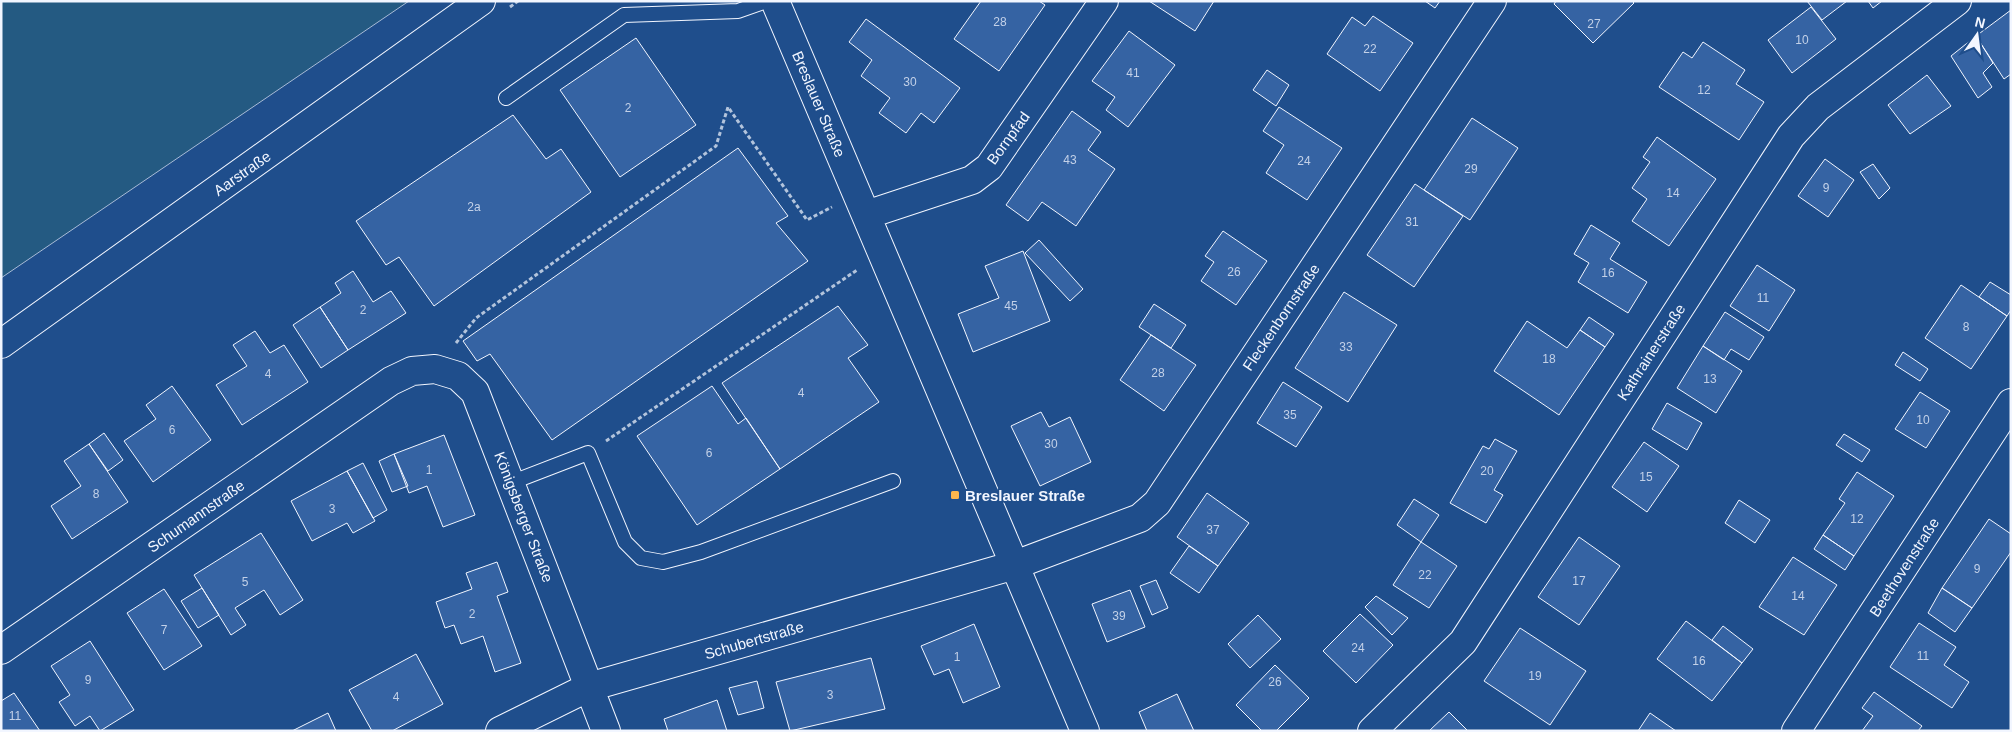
<svg xmlns="http://www.w3.org/2000/svg" width="2012" height="732" viewBox="0 0 2012 732" font-family="Helvetica,sans-serif">
<style>
.green{fill:#245a82;stroke:#a8bbd7}
.building{fill:#3563a3;stroke:#f2f6ff}
.lines{fill:none;stroke-linecap:round;stroke-linejoin:round}
.service-casing{stroke:#f2f6ff;stroke-width:16}
.minor-casing{stroke:#f2f6ff;stroke-width:30}
.primary-casing{stroke:#f2f6ff;stroke-width:30}
.path{stroke:#b3c4dc;stroke-width:3;stroke-dasharray:4 2.5;stroke-linecap:butt}
.service{stroke:#1f4e8c;stroke-width:14}
.minor{stroke:#1f4e8c;stroke-width:28}
.primary{stroke:#1f4e8c;stroke-width:28}
.poi-dot{fill:#ffb74d;stroke:#1f4e8c;stroke-width:2}
.labels{text-anchor:middle;dominant-baseline:central;stroke-width:4;stroke-linejoin:round;paint-order:stroke}
.number-label{font-size:12px;fill:#c3d1e8}
.street-label{font-size:15px;fill:#f2f6ff;stroke:#1f4e8c}
.poi-label{font-size:15px;font-weight:bold;fill:#f2f6ff;stroke:#1f4e8c;text-anchor:start}
</style>
<rect width="100%" height="100%" fill="#1f4e8c"/>
<path class="green" d="M1,1h408l-408,277z"/>
<path class="building" d="M981,1h58l6,4 -46,66 -45,-32z
M1149,1h65l-19,30z
M1425,1h15l-5,7z
M1556,1h76l2,2 -41,40 -39,-39z
M1807,1h40l-25,19z
M1868,1h14l-9,7z
M1811,7l25,32 -44,34 -24,-33z
M2011,10v64l-7,5 -28,-43z
M1373,16l40,27 -33,48 -53,-37 25,-37 13,9z
M866,19l94,69 -26,35 -13,-10 -15,20 -27,-20 11,-15 -29,-22 11,-16 -23,-18z
M1129,31l46,34 -47,62 -22,-17 9,-13 -23,-16z
M1976,36l17,27 -10,10 9,14 -14,11 -27,-42z
M636,38l60,87 -76,52 -60,-87z
M1703,42l42,28 -9,14 28,18 -25,38 -80,-53 24,-35 9,6z
M1267,70l22,15 -13,21 -23,-16z
M1927,75l24,31 -41,28 -22,-29z
M1279,107l63,41 -35,52 -41,-27 18,-28 -21,-14z
M1072,111l29,21 -13,18 27,19 -39,57 -34,-24 -14,19 -22,-16z
M513,115l33,44 15,-10 30,43 -157,114 -35,-49 -13,8 -30,-44z
M1472,118l46,30 -48,72 -46,-30z
M1657,137l59,42 -47,67 -37,-25 15,-22 -15,-11 18,-26 -7,-5z
M738,148l50,68 -12,7 32,38 -256,179 -62,-86 -13,7 -14,-20z
M1825,159l29,21 -26,37 -30,-21z
M1873,164l17,24 -11,11 -19,-27z
M1415,184l48,32 -49,71 -47,-32z
M1591,225l29,18 -10,16 37,23 -19,31 -50,-31 11,-19 -15,-9z
M1223,231l44,30 -31,44 -35,-24 13,-19 -9,-6z
M1039,240l44,49 -13,12 -45,-48z
M1023,251l27,70 -77,31 -15,-38 41,-16 -14,-32z
M1757,265l38,25 -26,41 -39,-25z
M353,271l20,31 18,-11 15,22 -58,37 -28,-43 21,-14 -6,-10z
M1990,282l21,13v15l-4,6 -28,-19z
M1961,285l46,31 -36,53 -46,-31z
M1344,292l53,33 -49,77 -53,-34z
M1154,304l32,21 -15,23 -32,-21z
M838,306l30,39 -20,13 31,44 -99,67 -58,-86z
M320,307l28,43 -27,18 -28,-43z
M1725,312l39,25 -15,23 -18,-11 -7,11 -21,-14z
M1589,317l25,17 -9,13 -25,-17z
M1527,321l40,27 13,-18 25,17 -46,68 -65,-44z
M255,331l15,22 14,-8 24,37 -66,43 -26,-40 31,-19 -14,-21z
M1151,335l45,30 -32,46 -44,-31z
M1703,346l39,25 -26,42 -39,-25z
M1903,352l25,17 -8,12 -25,-16z
M1283,382l39,25 -26,40 -39,-24z
M172,386l39,54 -58,42 -29,-41 32,-22 -10,-14z
M712,386l26,38 8,-6 34,51 -83,56 -60,-89z
M1920,392l30,19 -24,37 -31,-19z
M1667,403l35,20 -15,27 -35,-21z
M1041,412l8,15 21,-10 21,45 -51,24 -29,-60z
M104,433l19,27 -15,11 -19,-27z
M1844,434l26,16 -8,12 -26,-17z
M444,435l31,80 -32,12 -16,-41 -18,7 -15,-39z
M1495,439l22,12 -23,39 9,5 -17,28 -36,-20 33,-57 6,3z
M1644,442l35,24 -32,46 -35,-25z
M89,444l39,58 -56,37 -21,-33 30,-20 -17,-25z
M394,454l14,32 -16,6 -13,-31z
M363,463l24,47 -14,8 -26,-47z
M347,471l28,50 -22,12 -6,-10 -35,18 -21,-40z
M1857,472l37,24 -40,60 -31,-21 22,-32 -6,-4z
M1207,493l42,30 -31,43 -41,-29z
M1414,499l25,16 -18,27 -24,-17z
M1739,500l31,20 -15,23 -30,-20z
M1989,519l22,15v18l-39,56 -30,-20z
M261,533l42,67 -23,15 -16,-25 -29,18 11,17 -15,10 -37,-60z
M1823,535l31,21 -9,14 -31,-21z
M1579,537l41,29 -41,59 -41,-28z
M1421,542l36,24 -28,42 -36,-23z
M1189,546l29,20 -19,27 -29,-20z
M1793,557l44,28 -33,50 -45,-28z
M497,562l11,30 -11,4 24,67 -26,9 -12,-36 -22,8 -7,-19 -9,3 -9,-26 36,-13 -6,-16z
M1156,580l12,28 -16,7 -12,-29z
M202,588l17,27 -21,13 -17,-27z
M1942,588l30,20 -17,24 -27,-19z
M164,589l38,57 -38,24 -37,-57z
M1130,590l15,37 -38,15 -15,-38z
M1376,596l32,22 -16,17 -27,-28z
M1360,614l33,31 -37,38 -33,-32z
M1258,615l23,24 -31,29 -22,-24z
M1686,621l56,42 -30,38 -55,-42z
M1919,623l37,24 -12,18 25,17 -17,26 -62,-41z
M974,624l26,63 -37,16 -14,-34 -15,6 -13,-29z
M1723,626l30,23 -11,14 -30,-23z
M1520,628l66,43 -36,54 -66,-44z
M90,641l44,69 -34,21 -10,-15 -15,10 -16,-24 11,-7 -19,-29z
M416,654l27,50 -51,27h-20l-23,-41z
M871,658l14,51 -95,22 -14,-49z
M1275,665l34,33 -33,33h-14l-26,-26z
M757,681l7,27 -26,7 -9,-27z
M1874,692l48,34 -4,5h-56l11,-15 -11,-8z
M14,693l26,38h-39v-30z
M1177,694l17,37h-47l-8,-19z
M717,700l10,31h-59l-4,-12z
M1449,712l19,19h-39z
M328,713l8,18h-44z
M1650,713l26,18h-38z"/>
<g class="lines">
<g class="service-casing">
<path id="service" d="M506,98l118,-83 114,-4 28,-10
M510,483l78,-30 37,89 16,16 22,4 38,-10 192,-71"/>
</g>
<g class="minor-casing">
<path id="minor" d="M775,1l310,730
M866,215l106,-35 17,-13 115,-166
M1,650l390,-269 21,-10 23,-2 23,7 17,16 131,339
M500,731l89,-44 426,-122 125,-47 17,-15 335,-502
M1372,731l91,-89 328,-506 27,-29 139,-106
M1796,731l215,-328"/>
</g>
<g class="primary-casing">
<path id="primary" d="M1,344l480,-343"/>
</g>
<path class="path" d="M510,7l8,-6
M456,343l20,-25 240,-172 12,-39 79,113 25,-13
M606,441l251,-171"/>
<use href="#service" class="service"/>
<use href="#minor" class="minor"/>
<use href="#primary" class="primary"/>
</g>
<rect class="poi-dot" x="950" y="490" width="10" height="10" rx="2.5"/>
<g class="labels">
<g class="number-label">
<text x="1000" y="22">28</text>
<text x="1594" y="24">27</text>
<text x="1802" y="40">10</text>
<text x="1370" y="49">22</text>
<text x="1133" y="73">41</text>
<text x="910" y="82">30</text>
<text x="1704" y="90">12</text>
<text x="628" y="108">2</text>
<text x="1070" y="160">43</text>
<text x="1304" y="161">24</text>
<text x="1471" y="169">29</text>
<text x="1826" y="188">9</text>
<text x="1673" y="193">14</text>
<text x="474" y="207">2a</text>
<text x="1412" y="222">31</text>
<text x="1234" y="272">26</text>
<text x="1608" y="273">16</text>
<text x="1763" y="298">11</text>
<text x="1011" y="306">45</text>
<text x="363" y="310">2</text>
<text x="1966" y="327">8</text>
<text x="1346" y="347">33</text>
<text x="1549" y="359">18</text>
<text x="1158" y="373">28</text>
<text x="268" y="374">4</text>
<text x="1710" y="379">13</text>
<text x="801" y="393">4</text>
<text x="1290" y="415">35</text>
<text x="1923" y="420">10</text>
<text x="172" y="430">6</text>
<text x="1051" y="444">30</text>
<text x="709" y="453">6</text>
<text x="429" y="470">1</text>
<text x="1487" y="471">20</text>
<text x="1646" y="477">15</text>
<text x="96" y="494">8</text>
<text x="332" y="509">3</text>
<text x="1857" y="519">12</text>
<text x="1213" y="530">37</text>
<text x="1977" y="569">9</text>
<text x="1425" y="575">22</text>
<text x="1579" y="581">17</text>
<text x="245" y="582">5</text>
<text x="1798" y="596">14</text>
<text x="472" y="614">2</text>
<text x="1119" y="616">39</text>
<text x="164" y="630">7</text>
<text x="1358" y="648">24</text>
<text x="1923" y="656">11</text>
<text x="957" y="657">1</text>
<text x="1699" y="661">16</text>
<text x="1535" y="676">19</text>
<text x="88" y="680">9</text>
<text x="1275" y="682">26</text>
<text x="830" y="695">3</text>
<text x="396" y="697">4</text>
<text x="15" y="716">11</text>
</g>
<g class="street-label">
<text transform="translate(819 104) rotate(67)">Breslauer Straße</text>
<text transform="translate(1008 138) rotate(-54)">Bornpfad</text>
<text transform="translate(242 173) rotate(-35)">Aarstraße</text>
<text transform="translate(1281 317) rotate(-56)">Fleckenbornstraße</text>
<text transform="translate(1651 352) rotate(-57)">Kathrainerstraße</text>
<text transform="translate(196 516) rotate(-35)">Schumannstraße</text>
<text transform="translate(524 517) rotate(69)">Königsberger Straße</text>
<text transform="translate(1904 567) rotate(-57)">Beethovenstraße</text>
<text transform="translate(754 640) rotate(-16)">Schubertstraße</text>
</g>
<g class="poi-label">
<text x="965" y="495">Breslauer Straße</text>
</g>
</g>
<rect width="2012" height="732" fill="none" stroke="#f2f6ff" stroke-width="5"/>
<g transform="translate(1977 35) rotate(14)" stroke="#1f4e8c" stroke-width="4" paint-order="stroke">
<path d="M0-4L9 19L0 12L-9 19Z" fill="#f2f6ff"/>
<text y="-8" font-size="14" font-weight="bold" text-anchor="middle" fill="#f2f6ff">N</text>
</g>
</svg>
